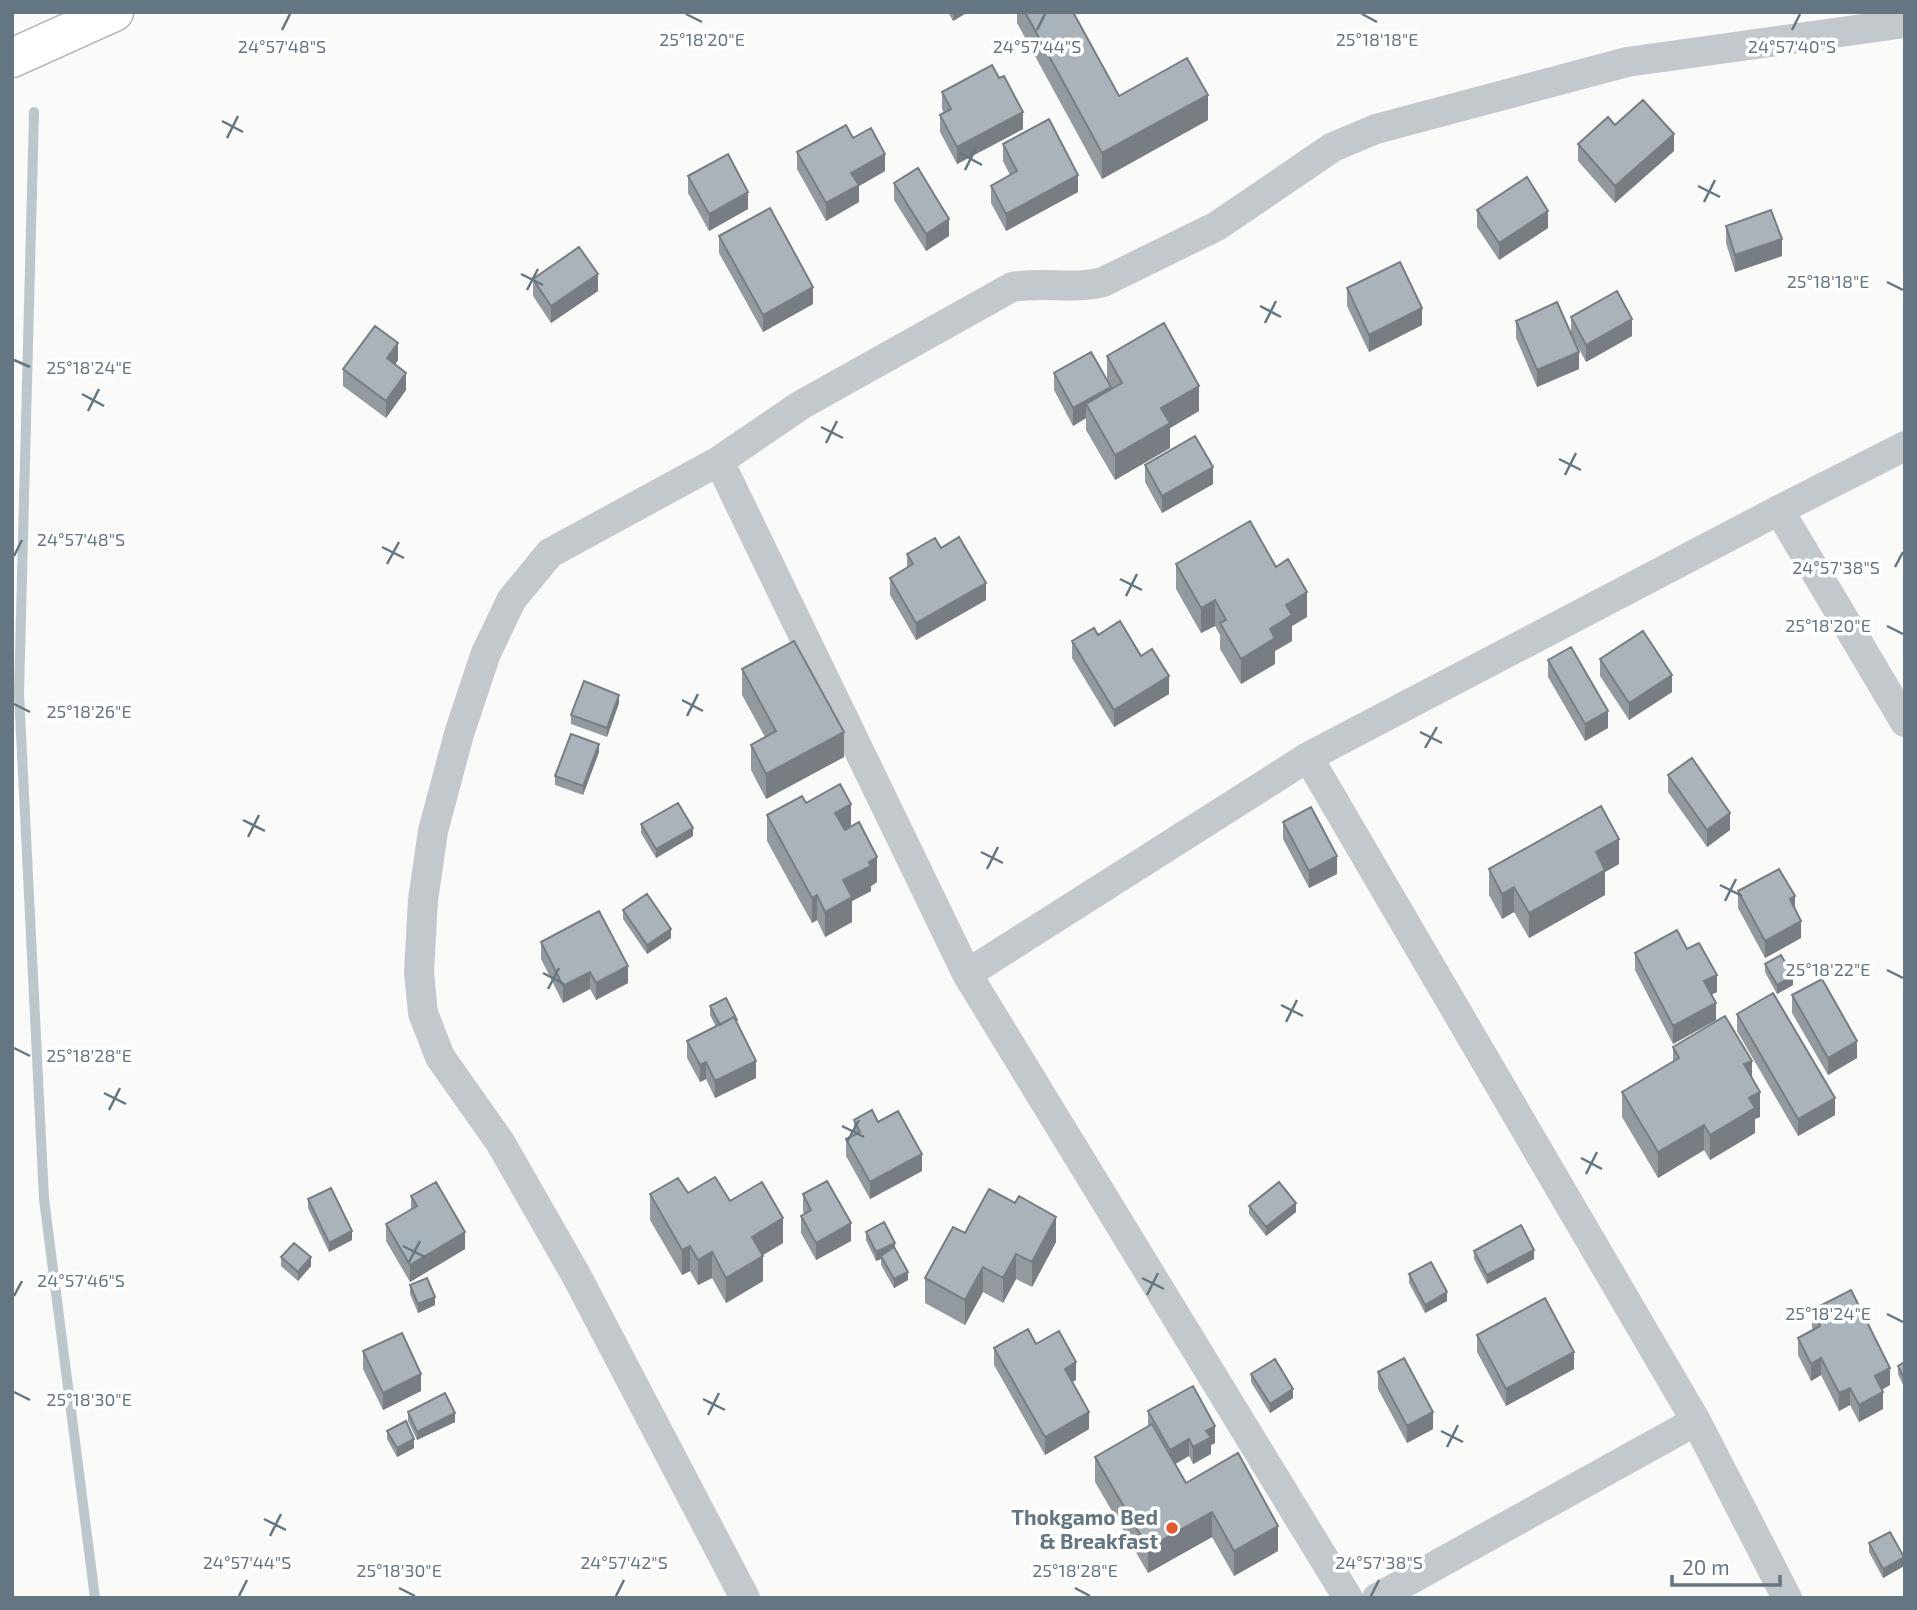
<svg xmlns="http://www.w3.org/2000/svg" width="1917" height="1610" viewBox="0 0 1917 1610" font-family="'Exo 2',sans-serif">
<style>
.lines{fill:none;stroke-linecap:round;stroke-linejoin:round}
.stream{stroke:#bbc7cb;stroke-width:10}
.highway-casing{stroke:#b4b9bd;stroke-width:41}
.street{stroke:#c3c8cc;stroke-width:30}
.highway{stroke:#fff;stroke-width:38}
.wall{fill:#929a9f}
.shaded-wall{fill:#777d82}
.building{fill:#aab3b9;stroke:#777d82;stroke-width:2}
.ticks{fill:none;stroke:#657683;stroke-width:2.5}
.poi-dot{fill:#e4572e;stroke:#fff;stroke-width:2.5}
.labels{text-anchor:middle;dominant-baseline:central;stroke-width:7;stroke-linejoin:round;paint-order:stroke}
.poi-label{font-size:21px;font-weight:bold;fill:#657683;stroke:#fff;text-anchor:end}
.ticks-label{font-size:18px;text-anchor:middle;fill:#657683;stroke:#fff;stroke-width:7;stroke-linejoin:round;paint-order:stroke}
</style>
<rect width="100%" height="100%" fill="#fafaf8"/>
<g class="lines">
<path class="stream" d="M34,112l-15,581 25,506 51,399"/>
<g class="highway-casing">
<path id="highway" d="M12,58l102,-46"/>
</g>
<path class="street" d="M719,461l248,513 381,624
M1779,510l126,212
M1308,757l388,664 91,177
M967,974l341,-217 471,-247 126,-64
M745,1598l-169,-323 -76,-133 -60,-85 -17,-44 -4,-40 4,-73 10,-69 26,-97 27,-81 26,-54 38,-46 169,-92 82,-56 211,-118c31,-6 61,3 91,-5l114,-56 116,-79 43,-18 251,-67 278,-39
M1377,1598l319,-177"/>
<use href="#highway" class="highway"/>
</g>
<path class="wall" d="M948,12h20l-15,9z
M1017,12h56l46,84 89,24 -106,59 -85,-156z
M942,92l81,37 -66,35 -17,-32v-17l4,-2 -2,-4z
M853,138l32,33 -26,15v16l-33,19 -29,-52v-17z
M1003,144l75,48 -72,39 -15,-28v-17l19,-11 -7,-14z
M1578,144l96,7 -59,52 -37,-42z
M688,176l60,33 -39,22 -21,-38z
M894,183l55,53 -23,15 -32,-51z
M1477,210l71,18 -49,32 -22,-33z
M1726,226l56,30 -47,16 -9,-29z
M719,236l94,68 -50,28 -44,-79z
M533,279l65,12 -47,32 -18,-27z
M1347,288l75,37 -53,27 -22,-46z
M1571,317l61,19 -46,26 -14,-26 7,33 -42,18 -21,-49v-17l55,13z
M1107,356l92,55 -29,17v20l-55,32 -29,-50v-12l-13,8 -19,-36v-17l53,7z
M398,360l-3,5 11,25 -20,28 -43,-32v-17z
M1145,465l68,19 -51,29 -17,-31z
M907,554l79,46 -70,40 -26,-45v-17l17,-11z
M1176,564l131,53 -15,9v15l-17,10v13l-34,20 -21,-35v-14l-5,-9 -14,7 -25,-44z
M1098,635l43,21 28,38 -55,33 -42,-69v-17z
M1600,659l72,33 -43,28 -29,-44z
M1548,660l60,68 -23,13 -37,-64z
M742,669l102,88 -78,42 -15,-29v-25l14,-8 -23,-42z
M619,703l-12,34 -36,-13v-9z
M599,752l-16,43 -28,-10v-9z
M1668,775l62,55 -23,17 -39,-55z
M767,815l84,12 26,55 -6,4v5l-19,10v21l-27,15 -8,-17 -5,3 -45,-82z
M1283,822l54,52 -28,14 -26,-49z
M641,824l52,12 -37,22 -15,-25z
M1619,864l-14,8v23l-76,43 -15,-26 -12,7 -13,-24v-26z
M1738,891l57,17 6,30 -36,20 -27,-50z
M623,910l48,28 -24,16 -24,-35z
M541,942l87,41 -32,17 -6,-11 -27,14 -22,-44z
M1687,949l30,43 -5,2 4,26 -43,24 -38,-74v-17z
M1765,964l28,21 -16,9 -12,-22z
M1792,995l65,63 -29,17 -36,-62z
M710,1006l27,17 19,55 -41,20 -9,-19 -6,3 -13,-24v-17l29,-14 -6,-12z
M1737,1014l98,101 -37,21 -61,-105z
M1673,1047l79,30 8,40 -5,2v14l-45,27 -6,-10 -46,28 -36,-61v-25l51,-30z
M854,1120l24,2 44,49 -52,28 -24,-43v-17l8,-4z
M688,1193l42,8 53,42 -21,12 1,26 -37,22 -14,-25 -14,7 -8,-14 -8,4 -32,-55v-26z
M803,1194l48,47 -35,19 -15,-27v-17l3,-2 -1,-3z
M411,1196l54,53 -55,33 -24,-41v-17l25,-14z
M308,1199l44,41 -23,12 -21,-44z
M1249,1206l47,6 -30,24 -17,-22z
M866,1232l29,16 13,32 -14,8 -13,-23v-6l-5,2 -10,-21z
M965,1233l91,9 -24,45 -16,-8 -13,24 -20,-11 -18,33 -40,-22v-25z
M1474,1251l60,8 -47,25 -13,-25z
M281,1257l30,9 -13,15 -17,-15z
M1409,1274l38,27 -22,12 -16,-30z
M410,1285l25,20 -17,8 -8,-19z
M1812,1310l78,75 -8,5 1,19 -24,13 -9,-17 -11,6 -18,-36 -10,6 -13,-26v-17l15,-8 -1,-3z
M1477,1335l97,34 -68,37 -29,-54z
M1036,1344l40,36 -4,2 17,47 -44,26 -51,-90v-17z
M363,1351l58,40 -38,19 -20,-41z
M1905,1362v27l-7,-15v-8z
M1378,1372l55,57 -26,14 -29,-54z
M1251,1374l42,24 -23,15 -19,-31z
M1148,1411l67,32 -4,2v9l-18,10 -4,-8 -14,8 11,19 92,68 -44,25 -22,-39 -64,36 -53,-91v-25l53,-30z
M408,1412l47,10 -38,18 -9,-19z
M387,1431l27,17 -17,9 -10,-18z
M1869,1543l35,23 -21,12 -14,-26z"/>
<path class="shaded-wall" d="M954,12h14l-15,9z
M1208,95v25l-106,59v-26z
M1023,112v17l-66,35v-17z
M1674,134v17l-59,52v-17z
M885,154v17l-26,15v16l-33,19v-18l25,-30z
M1078,175v17l-72,39v-17z
M748,192v17l-39,22v-17z
M1548,211v17l-49,32v-17z
M949,219v17l-23,15v-17z
M1782,239v17l-47,16v-17z
M598,274v17l-47,32v-17z
M813,287v17l-50,28v-17z
M1422,308v17l-53,27v-17z
M1632,319v17l-46,26v-17z
M398,343v17l-11,16v-18z
M1579,352v17l-42,18v-17z
M406,373v17l-20,28v-17z
M1199,386v25l-29,17v20l-55,32v-25l46,-47z
M1111,387v18l-25,-1v14l-13,8v-18z
M1213,467v17l-51,29v-17z
M986,583v17l-70,40v-17z
M1307,592v25l-15,9v15l-17,10v13l-34,20v-25l29,-30 16,-24z
M1215,600v26l-14,7v-25z
M1672,675v17l-43,28v-17z
M1169,676v18l-55,33v-17z
M619,695v8l-12,34v-9z
M1608,711v17l-23,13v-17z
M844,732v25l-78,42v-25z
M599,744v8l-16,43v-9z
M851,804v25l-16,9v-25z
M1730,813v17l-23,17v-17z
M693,828v8l-37,22v-9z
M1619,839v25l-14,8v23l-76,43v-25l67,-61z
M1337,856v18l-28,14v-17z
M877,857v25l-6,4v5l-19,10v21l-27,15v-25l18,-32 26,-18z
M1514,887v25l-12,7v-25z
M817,895v25l-5,3v-25z
M1795,896v17l-5,-14z
M1801,921v17l-36,20v-17z
M671,929v9l-24,16v-9z
M628,966v17l-32,17v-17z
M590,972v17l-27,14v-17z
M1717,975v17l-13,6v-17z
M1793,976v9l-16,9v-9z
M1716,1003v17l-43,24v-18z
M1857,1041v17l-29,17v-17z
M756,1061v17l-41,20v-17z
M1752,1061v25l-8,-22z
M706,1062v17l-6,3v-17z
M1760,1092v25l-5,2v14l-45,27v-25l39,-37z
M1835,1098v17l-37,21v-17z
M1704,1125v25l-46,28v-26z
M922,1154v17l-52,28v-17z
M1296,1203v9l-30,24v-9z
M1056,1217v25l-24,45v-25z
M783,1218v25l-31,19v-25z
M851,1223v18l-35,19v-17z
M352,1231v9l-23,12v-9z
M465,1232v17l-55,33v-17z
M895,1243v9l-14,4v3l-5,2v-9z
M690,1246v25l-8,4v-25z
M1534,1250v9l-47,25v-9z
M712,1252v26l-14,7v-25z
M1016,1254v25l-13,24v-25z
M763,1256v25l-37,22v-25z
M311,1257v9l-13,15v-9z
M983,1267v25l-18,33v-25z
M908,1272v8l-14,8v-9z
M1447,1292v9l-22,12v-8z
M435,1297v8l-17,8v-9z
M1574,1352v17l-68,37v-17z
M1821,1358v17l-10,6v-17z
M1076,1362v18l-11,6v-17z
M1890,1368v17l-15,8v-17z
M421,1374v17l-38,19v-17z
M1850,1388v17l-11,6v-18z
M1293,1389v9l-23,15v-9z
M1883,1392v17l-24,13v-17z
M1089,1412v17l-44,26v-18z
M1433,1412v17l-26,14v-17z
M455,1413v9l-38,18v-8z
M1215,1426v17l-4,2v9l-18,10v-17l13,-16z
M414,1439v9l-17,9v-9z
M1189,1439v17l-19,11v-17z
M1212,1512v25l-64,36v-25z
M1278,1526v25l-44,25v-25z
M1904,1557v9l-21,12v-9z"/>
<path class="building" d="M1025,12h48l46,84 68,-38 21,37 -106,58z
M992,65l7,13 5,-2 19,36 -66,35 -17,-32 11,-6 -9,-17z
M1643,100l31,34 -59,52 -37,-42 30,-27 7,8z
M1049,119l29,56 -72,39 -15,-28 26,-15 -14,-27z
M846,125l7,13 18,-10 14,26 -34,19 8,12 -33,18 -29,-51z
M728,154l20,38 -39,22 -21,-38z
M918,168l31,51 -23,15 -32,-51z
M1527,177l21,34 -49,32 -22,-33z
M770,208l43,79 -50,28 -44,-79z
M1771,210l11,29 -47,16 -9,-29z
M579,247l19,27 -47,32 -18,-27z
M1400,262l22,46 -53,27 -22,-47z
M1617,291l15,28 -46,26 -15,-28z
M1557,302l22,50 -42,18 -21,-49z
M1164,323l35,63 -38,22 9,15 -55,32 -29,-51 36,-21 -15,-27z
M375,326l23,17 -11,15 19,15 -20,28 -43,-32z
M1091,352l20,35 -38,21 -19,-35z
M1195,436l18,31 -51,29 -17,-31z
M1250,521l26,46 12,-8 19,33 -21,13 6,10 -22,14 5,9 -34,21 -21,-36 6,-3 -11,-20 -14,8 -25,-44z
M959,537l27,46 -70,40 -26,-45 23,-14 -6,-10 28,-16 6,10z
M1120,621l21,35 11,-7 17,27 -55,34 -42,-69 22,-13 4,7z
M1643,631l29,44 -43,28 -29,-44z
M794,641l50,91 -78,42 -15,-29 25,-14 -34,-62z
M1571,647l37,64 -23,13 -37,-64z
M584,681l35,14 -12,33 -36,-13z
M571,734l28,10 -16,42 -28,-10z
M1692,758l38,55 -23,17 -39,-55z
M840,784l11,20 -16,9 10,17 14,-8 18,35 -8,5 2,4 -28,14 9,17 -27,15 -8,-17 -5,3 -45,-83 35,-19 4,7z
M678,803l15,25 -37,21 -15,-25z
M1601,806l18,33 -23,13 9,18 -76,43 -15,-26 -12,7 -13,-25z
M1311,807l26,49 -28,15 -26,-49z
M1779,869l16,27 -5,3 11,22 -36,20 -27,-50z
M647,894l24,35 -24,16 -24,-35z
M599,911l29,55 -32,17 -6,-11 -27,14 -22,-44z
M1677,930l10,19 12,-6 18,32 -13,6 12,22 -43,23 -38,-73z
M1781,955l12,21 -16,9 -12,-21z
M1822,979l35,62 -29,17 -36,-63z
M1773,993l62,105 -37,21 -61,-105z
M726,998l11,22 -1,1 -2,-4 -14,8 -10,-19z
M1725,1016l27,45 -8,3 16,28 -11,6 6,10 -45,27 -6,-10 -46,27 -36,-60 57,-34 -6,-11z
M734,1017l22,44 -41,20 -9,-19 -6,3 -13,-24z
M872,1110l6,12 20,-11 24,43 -52,28 -24,-43 14,-7 -6,-12z
M715,1177l15,24 32,-19 21,36 -31,19 11,19 -37,22 -14,-26 -14,8 -8,-14 -8,4 -32,-56 28,-16 10,15z
M827,1181l24,42 -35,20 -15,-27 10,-6 -8,-16z
M436,1182l29,50 -55,33 -24,-41 31,-18 -6,-10z
M1279,1182l17,21 -30,24 -17,-21z
M331,1188l21,43 -23,12 -21,-44z
M989,1189l26,14 4,-7 37,21 -24,45 -16,-8 -13,24 -20,-11 -18,33 -40,-22 28,-51 12,6z
M884,1222l11,21 -19,9 -10,-20z
M1521,1225l13,25 -47,25 -13,-24z
M294,1243l17,14 -13,15 -17,-15z
M894,1247l14,25 -14,7 -13,-23z
M1431,1262l16,30 -22,13 -16,-31z
M427,1278l8,19 -17,7 -8,-19z
M1851,1290l39,78 -15,8 8,16 -24,13 -9,-17 -11,5 -18,-35 -10,6 -13,-26 22,-12 -8,-16z
M1545,1298l29,54 -68,37 -29,-54z
M1028,1329l8,15 23,-13 17,31 -11,7 24,43 -44,25 -51,-89z
M402,1333l19,41 -38,19 -20,-42z
M1404,1358l29,54 -26,14 -29,-54z
M1275,1359l18,30 -23,15 -19,-30z
M1905,1362v18l-7,-14z
M1193,1386l22,40 -9,5 5,6 -18,10 -4,-8 -19,11 -22,-39z
M445,1393l10,20 -38,19 -9,-20z
M406,1421l8,18 -17,9 -10,-17z
M1152,1424l34,59 52,-30 40,73 -44,25 -22,-39 -64,36 -53,-91z
M1890,1532l14,25 -21,12 -14,-26z"/>
<path class="ticks" d="M686,14l16,8M1362,14l15,8M282,30l8,-16M1037,30l8,-16M1792,30l8,-16M222,121l21,11M227,138l11,-22M960,153l22,12M965,170l11,-22M1698,186l22,11M1704,202l11,-22M521,274l22,11M1887,282l16,8M527,290l11,-21M1260,306l21,11M1265,323l11,-22M14,360l16,7M82,394l22,12M88,411l11,-22M821,427l22,11M826,443l11,-22M1559,459l22,11M1565,475l11,-22M382,547l22,11M14,556l8,-16M387,564l12,-22M1895,567l8,-15M1120,579l22,11M1126,596l11,-22M1887,626l16,8M682,700l21,11M14,704l16,8M687,716l11,-22M1420,732l22,11M1425,748l12,-21M243,820l22,11M248,837l11,-22M981,852l22,11M987,869l11,-22M1720,885l22,11M1725,901l11,-22M1887,970l16,8M543,973l21,11M548,989l11,-21M1281,1005l22,11M1286,1022l11,-22M14,1048l16,8M104,1093l22,11M109,1110l11,-22M842,1126l22,11M847,1142l12,-22M1581,1158l21,11M1586,1174l11,-22M403,1246l22,11M409,1262l11,-21M1142,1278l22,11M1147,1295l11,-22M14,1296l8,-15M1887,1314l16,8M14,1392l16,8M703,1399l22,11M708,1415l11,-22M1441,1431l22,11M1447,1447l11,-22M264,1519l22,11M270,1536l11,-22M399,1588l16,8M1075,1588l15,8M239,1596l8,-16M616,1596l8,-16M1371,1596l8,-16"/>
<circle class="poi-dot" cx="1172" cy="1528" r="7"/>
<g class="labels">
<g class="poi-label">
<text x="1158" y="1516">Thokgamo Bed<tspan x="1158" dy="24">&amp; Breakfast</tspan></text>
</g>
</g>
<g class="ticks-label">
<text x="702" y="46">25°18'20"E</text>
<text x="1377" y="46">25°18'18"E</text>
<text x="282" y="53">24°57'48"S</text>
<text x="1037" y="53">24°57'44"S</text>
<text x="1792" y="53">24°57'40"S</text>
<text x="1828" y="288">25°18'18"E</text>
<text x="89" y="374">25°18'24"E</text>
<text x="81" y="546">24°57'48"S</text>
<text x="1836" y="574">24°57'38"S</text>
<text x="1828" y="632">25°18'20"E</text>
<text x="89" y="718">25°18'26"E</text>
<text x="1828" y="976">25°18'22"E</text>
<text x="89" y="1062">25°18'28"E</text>
<text x="81" y="1287">24°57'46"S</text>
<text x="1828" y="1320">25°18'24"E</text>
<text x="89" y="1406">25°18'30"E</text>
<text x="247" y="1569">24°57'44"S</text>
<text x="624" y="1569">24°57'42"S</text>
<text x="1379" y="1569">24°57'38"S</text>
<text x="399" y="1577">25°18'30"E</text>
<text x="1075" y="1577">25°18'28"E</text>
</g>
<rect width="1917" height="1610" fill="none" stroke="#657683" stroke-width="28"/>
<path d="M1672 1575v10h108v-10" fill="none" stroke="#657683" stroke-width="3.5"/>
<text x="1682" y="1575" font-size="21" fill="#657683" stroke="#ffffff" stroke-width="5" paint-order="stroke">20 m</text>
</svg>
